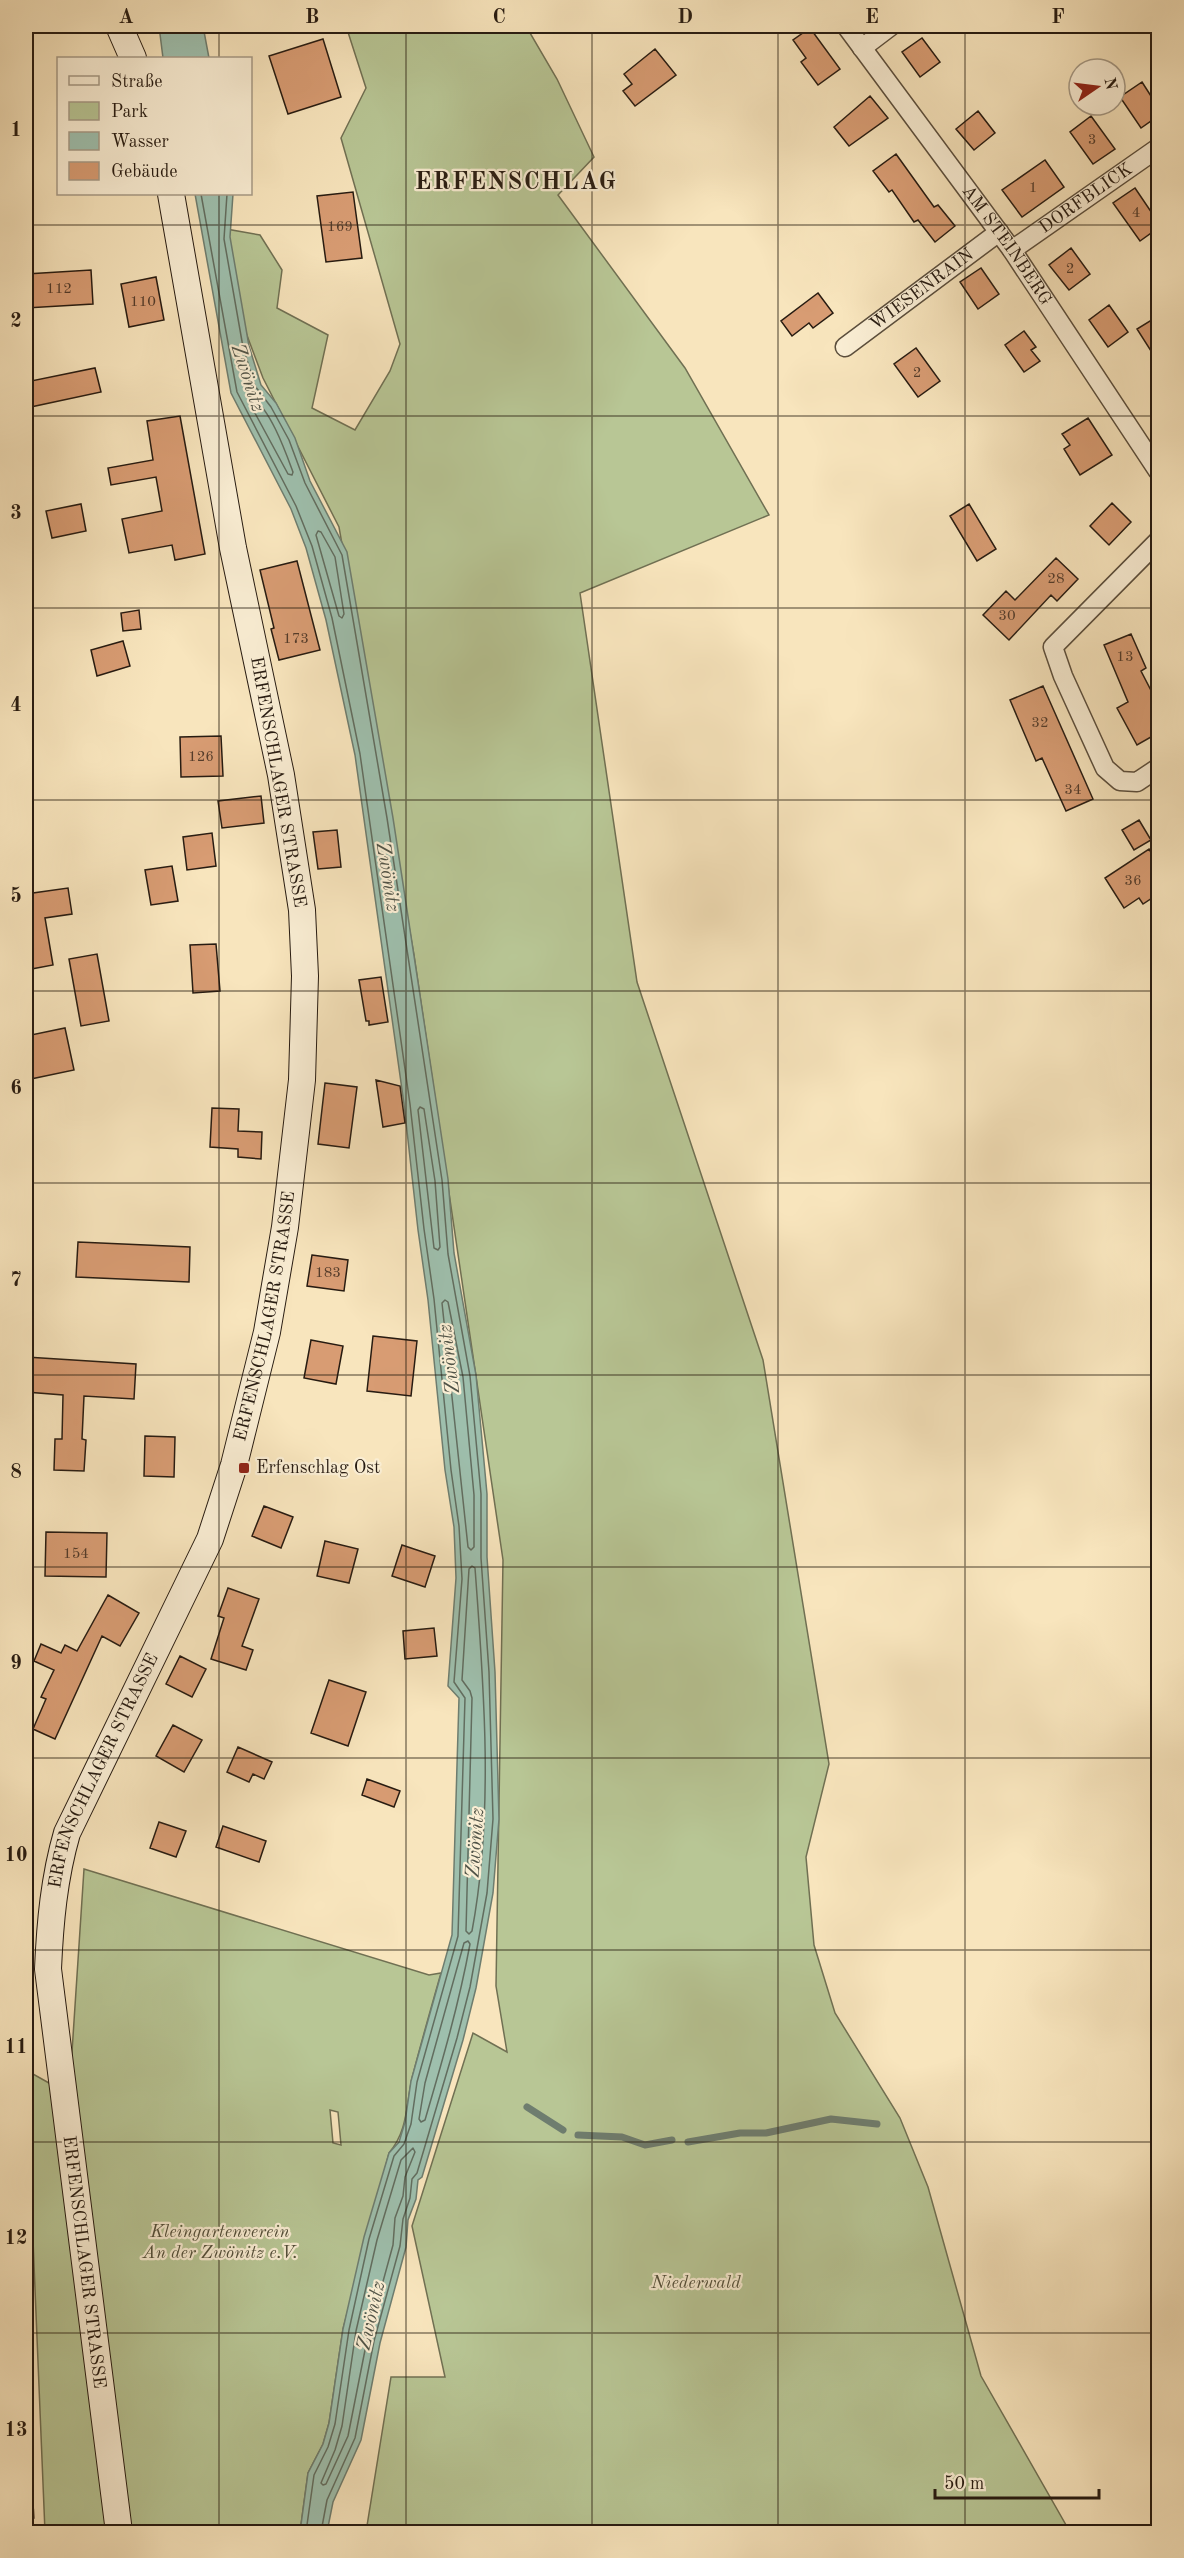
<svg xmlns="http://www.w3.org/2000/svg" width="1184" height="2558" viewBox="0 0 1184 2558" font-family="'Old Standard TT',serif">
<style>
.green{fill:#b8c695;stroke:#707053;stroke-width:1.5;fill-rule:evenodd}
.water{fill:#9ebfad;stroke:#6e7d6f;stroke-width:1.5}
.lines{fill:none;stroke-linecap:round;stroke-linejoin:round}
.shore{stroke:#626d5f;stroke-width:1.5}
.stream{stroke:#6e7d6f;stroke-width:7}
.building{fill:#d89c73;stroke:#271b11;stroke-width:1.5}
.minor-casing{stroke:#5b4e3c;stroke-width:21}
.secondary-casing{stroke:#271b11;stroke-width:28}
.minor{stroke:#faeed4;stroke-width:18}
.secondary{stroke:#faeed4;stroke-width:26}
.rail{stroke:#271b11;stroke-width:4.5;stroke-dasharray:10 10;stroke-linecap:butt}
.grid{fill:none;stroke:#271b11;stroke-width:1.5;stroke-opacity:0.55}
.poi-dot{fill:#8f2418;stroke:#faeed4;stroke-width:2}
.labels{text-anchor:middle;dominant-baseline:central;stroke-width:4.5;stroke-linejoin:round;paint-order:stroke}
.number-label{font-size:15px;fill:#533b2a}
.street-label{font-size:18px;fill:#271b11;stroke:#faeed4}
.poi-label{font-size:18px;fill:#271b11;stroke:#faeed4;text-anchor:start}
.park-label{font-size:18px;font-style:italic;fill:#524e39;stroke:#faeed4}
.water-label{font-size:20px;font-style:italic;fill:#515448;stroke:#faeed4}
.district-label{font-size:24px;font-weight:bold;letter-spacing:1.5px;fill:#271b11;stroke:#faeed4}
.neatline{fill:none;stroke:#271b11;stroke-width:2}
.grid-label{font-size:20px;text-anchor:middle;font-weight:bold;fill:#271b11}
</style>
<rect width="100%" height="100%" fill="#f8e5bd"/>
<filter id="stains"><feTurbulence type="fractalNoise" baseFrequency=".00333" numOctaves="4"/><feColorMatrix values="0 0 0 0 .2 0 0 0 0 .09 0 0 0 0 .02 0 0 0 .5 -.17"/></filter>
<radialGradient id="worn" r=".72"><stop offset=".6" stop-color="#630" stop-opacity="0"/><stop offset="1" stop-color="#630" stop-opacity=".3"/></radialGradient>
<path class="green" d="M346,26h180l31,53 37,78 -36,38 127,173 84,147 -189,78 57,389 126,378 66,404 -23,93 8,88 21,68 65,105 28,69 53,189 89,156h-704l25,-155h54l-33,-151 61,-193 34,19 -11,-66 7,-426 -89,-605 -75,-428 -76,-149 -29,-77 -8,-72 34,6 22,35 -5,38 51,27 -16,73 43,22 35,-59 10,-27 -59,-206 25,-50z
M84,1869l345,106 12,-2c-10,35 -20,70 -29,105 -6,27 -4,53 -23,75l-46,176 -14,94 -6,21 -15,29 -8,59h-255l-19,-462 23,13 22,-16zM330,2110l8,2 3,33 -8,-2z"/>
<path class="water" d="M159,26h44l6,32h-46z
M195,194h38l-3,43 19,109 12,39 15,18 19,35 15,43 37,71 46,266 55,361 6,74 22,122 11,119v63l8,115 4,147 -6,74 -17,95 -13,52 -41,137 -4,3 -2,19 -8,21 -2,27 -26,96 -19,97 -28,62 -6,30h-27l8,-59 15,-29 6,-21 14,-94 21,-92 25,-84 10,-11 6,-20 6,-41 41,-146 7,-237 -11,-12 8,-108 -2,-51 -9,-57 -17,-170 -10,-70 -14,-126 -49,-349 -29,-135 -20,-72 -15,-39 -60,-116z"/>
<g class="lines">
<path class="shore" d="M201,194l36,198 59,114 16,40 20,72 28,136 50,350 14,125 10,70 17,171 8,56 3,53 -8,103 11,16 -7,238 -41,146 -6,42 -7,20 -10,12 -25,83 -20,91 -14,94 -7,23 -14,28 -8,57
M227,194l-3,45 19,108 12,39 16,21 18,33 16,43 37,72 45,263 55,362 6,74 22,122 11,118v64l8,114 4,147 -6,74 -17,94 -13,51 -40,135 -5,6 -2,19 -7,21 -3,27 -26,95 -19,97 -28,62 -6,32
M251,398c18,7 35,55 42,74l-1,3 -4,-1 -39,-72z
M318,531l3,1 14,25 9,57 -2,4 -3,-2 -23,-81z
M420,1107l4,2 11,72 5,66 -2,3 -4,-2 -16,-138z
M445,1300l3,2 15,75 11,118v52l-3,3 -3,-3 -26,-244z
M472,1566l3,2c9,119 19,246 -3,363l-3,3 -3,-3 6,-233 -2,-7 -8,-11 7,-111z
M468,1941l2,3c-11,60 -28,118 -45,176l-4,2 -2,-3 6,-36 39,-140z
M413,2148l2,4 -10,25 -2,19 -8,22 -2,27 -26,95 -19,96 -22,48 -3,1 -2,-2 14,-33 7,-24 14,-95 21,-91 24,-80z"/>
<path class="stream" d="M527,2107l36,23
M578,2135l44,2 23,8 27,-5
M688,2142l52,-9h26l65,-14 46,5"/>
</g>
<path class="building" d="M810,28l30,41 -22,16 -17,-23 5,-4 -13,-18z
M922,38l18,24 -20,15 -18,-25z
M323,39l18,58 -53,17 -19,-58z
M655,49l21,26 -41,31 -12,-15 9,-7 -8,-10z
M1142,82l16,25v9l-17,12 -21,-31z
M870,96l18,22 -39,28 -15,-19z
M978,111l17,22 -21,17 -18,-21z
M1091,116l24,33 -22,15 -23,-32z
M896,154l38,53 4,-2 17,21 -20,16 -17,-22 -4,2 -22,-32 -3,2 -16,-21z
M1045,160l19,27 -42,30 -20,-27z
M1135,188l23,34v6l-18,13 -27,-38z
M353,192l9,66 -36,4 -9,-66z
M1071,248l19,26 -21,16 -20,-25z
M981,268l18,26 -21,15 -18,-27z
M91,270l2,34 -67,4v-34z
M156,277l8,43 -35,7 -8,-43z
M818,293l15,20 -20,15 -4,-5 -17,13 -11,-15z
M1109,305l19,27 -20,15 -19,-27z
M1158,316v46l-21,-33z
M1024,331l12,16 -5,3 9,11 -16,11 -19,-27z
M916,348l24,33 -22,16 -24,-33z
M95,368l6,24 -75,16v-26z
M180,416l25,138 -30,6 -3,-15 -43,8 -7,-34 40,-8 -6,-34 -45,8 -3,-17 45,-8 -6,-39z
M1088,418l24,37 -32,20 -16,-26 6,-4 -8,-11z
M1112,503l19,19 -22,23 -19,-19z
M81,504l5,27 -34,7 -6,-27z
M969,504l27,45 -19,12 -27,-45z
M1056,558l22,21 -21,22 -6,-6 -42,45 -26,-25 23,-24 9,9z
M297,561l23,89 -41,10 -8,-31 3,-1 -14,-58z
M139,610l2,19 -18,2 -2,-18z
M1131,634l15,34 -5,3 17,33v29l-21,12 -20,-37 11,-6 -24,-57z
M123,641l7,25 -33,10 -6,-26z
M1043,686l50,113 -27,12 -24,-53 -6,3 -26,-61z
M221,736l2,40 -42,1 -1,-40z
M261,796l3,27 -42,5 -4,-27z
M1139,820l12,20 -17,10 -12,-20z
M337,830l4,37 -23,2 -5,-37z
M212,833l4,33 -29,4 -4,-33z
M1149,849l9,15v30l-15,10 -4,-6 -15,10 -19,-30z
M172,866l6,35 -27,4 -6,-35z
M68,888l4,26 -27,4 8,47 -27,5v-76z
M216,944l4,47 -27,2 -3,-48z
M97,954l12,67 -28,5 -12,-67z
M381,977l7,45 -19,3v-4h-3l-7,-41z
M65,1028l9,42 -48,10v-44z
M376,1080l24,6 5,37 -22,4z
M325,1083l32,4 -8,61 -31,-4z
M212,1108l27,1 -1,22 24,1 -1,27 -23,-2v-8l-28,-2z
M78,1242l112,5 -1,35 -113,-5z
M312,1255l36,5 -4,31 -37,-5z
M373,1336l44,5 -6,55 -44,-5z
M311,1340l32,6 -7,38 -32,-6z
M26,1357l110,7 -2,35 -50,-3 -2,43 4,1 -2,31 -30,-1 1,-31h7l1,-44 -37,-3z
M145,1436l30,1 -1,40 -30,-1z
M264,1506l29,11 -12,31 -29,-12z
M46,1532l61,1 -1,44 -61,-1z
M325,1541l33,8 -9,34 -32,-7z
M402,1545l33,11 -10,31 -33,-11z
M228,1588l31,11 -17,47 11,4 -7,20 -35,-11 13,-41 -6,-2z
M108,1595l31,18 -19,33 -18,-10 -47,103 -22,-10 13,-30 -5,-2 13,-27 -20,-9 7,-17 20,9 4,-8 12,6z
M434,1628l3,28 -32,3 -2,-28z
M180,1656l26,13 -14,28 -26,-13z
M329,1680l37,12 -18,54 -37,-13z
M173,1725l29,15 -18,32 -28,-16z
M238,1747l34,15 -8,17 -11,-5 -4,8 -22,-10z
M367,1779l33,12 -6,16 -32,-12z
M159,1822l27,9 -10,26 -26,-9z
M223,1826l43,15 -7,21 -43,-15z"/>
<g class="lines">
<g class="minor-casing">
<g id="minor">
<path id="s1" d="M846,26l166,224 146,221"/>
<path d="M862,48l29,-22"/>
<path id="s2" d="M1012,250l146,-102"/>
<path id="s3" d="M845,347l154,-115"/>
<path d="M1158,541l-105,106 10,29 42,92 15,13 17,1 21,-14"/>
</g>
</g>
<g class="secondary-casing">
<g id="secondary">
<path d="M119,26l14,32"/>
<path id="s4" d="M119,2532l-71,-563c2,-46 6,-91 19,-136l143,-294 24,-74 33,-133 18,-105 17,-147 3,-104 -3,-66 -21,-135 -48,-227 -62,-354"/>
</g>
</g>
<use href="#minor" class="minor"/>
<use href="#secondary" class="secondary"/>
<path class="rail" d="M26,2389l7,143"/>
</g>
<path class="grid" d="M219,26v32M406,26v2506M592,26v2506M778,26v2506M965,26v2506M219,194v2338M26,225h1132M26,416h1132M26,608h1132M26,800h1132M26,991h1132M26,1183h1132M26,1375h1132M26,1567h1132M26,1758h1132M26,1950h1132M26,2142h1132M26,2333h1132"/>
<rect class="poi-dot" x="238" y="1462" width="12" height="12" rx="3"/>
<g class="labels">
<g class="number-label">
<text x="1092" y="140">3</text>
<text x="1033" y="188">1</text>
<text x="1136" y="213">4</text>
<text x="340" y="227">169</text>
<text x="1070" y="269">2</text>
<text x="59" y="289">112</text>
<text x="143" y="302">110</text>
<text x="917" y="373">2</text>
<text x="1056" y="579">28</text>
<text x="1007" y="616">30</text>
<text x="296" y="639">173</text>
<text x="1125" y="657">13</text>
<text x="1040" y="723">32</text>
<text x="201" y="757">126</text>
<text x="1073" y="790">34</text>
<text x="1133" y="881">36</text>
<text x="328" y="1273">183</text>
<text x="76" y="1554">154</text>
</g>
<g class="street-label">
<text stroke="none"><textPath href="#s2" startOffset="90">DORFBLICK</textPath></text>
<text stroke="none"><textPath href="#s1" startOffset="272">AM STEINBERG</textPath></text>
<text stroke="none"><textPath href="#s3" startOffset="96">WIESENRAIN</textPath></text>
<text transform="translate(278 782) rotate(80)">ERFENSCHLAGER STRASSE</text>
<text stroke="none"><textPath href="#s4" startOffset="1262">ERFENSCHLAGER STRASSE</textPath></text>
<text stroke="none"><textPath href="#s4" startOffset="776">ERFENSCHLAGER STRASSE</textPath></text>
<text transform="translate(84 2262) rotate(83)">ERFENSCHLAGER STRASSE</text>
</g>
<g class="poi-label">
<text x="256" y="1468">Erfenschlag Ost</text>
</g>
<g class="park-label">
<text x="220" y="2232">Kleingartenverein<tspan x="220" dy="21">An der Zwönitz e.V.</tspan></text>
<text x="696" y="2283">Niederwald</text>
</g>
<g class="water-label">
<text transform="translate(247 378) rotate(72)">Zwönitz</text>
<text transform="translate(387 877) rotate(81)">Zwönitz</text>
<text transform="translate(450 1359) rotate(-97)">Zwönitz</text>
<text transform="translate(476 1843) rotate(-86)">Zwönitz</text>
<text transform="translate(372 2316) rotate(-77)">Zwönitz</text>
</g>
<g class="district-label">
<text x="516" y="183">ERFENSCHLAG</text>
</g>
</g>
<rect width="1184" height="2558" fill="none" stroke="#f8e5bd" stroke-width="66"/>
<rect x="57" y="57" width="195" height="138" fill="#faeed4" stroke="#a69a86" stroke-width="1.5"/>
<rect x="69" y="76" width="30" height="9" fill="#faeed4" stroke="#a69a86" stroke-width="1.5"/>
<text x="111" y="87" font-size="18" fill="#271b11">Straße</text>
<rect x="69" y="102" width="30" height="18" fill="#b8c695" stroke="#a69a86" stroke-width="1.5"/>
<text x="111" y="117" font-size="18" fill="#271b11">Park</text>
<rect x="69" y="132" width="30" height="18" fill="#9ebfad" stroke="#a69a86" stroke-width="1.5"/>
<text x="111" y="147" font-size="18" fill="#271b11">Wasser</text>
<rect x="69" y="162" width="30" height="18" fill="#d89c73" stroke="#a69a86" stroke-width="1.5"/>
<text x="111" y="177" font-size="18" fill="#271b11">Gebäude</text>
<g transform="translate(1097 87) rotate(76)"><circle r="28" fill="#faeed4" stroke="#a69a86" stroke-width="1.5"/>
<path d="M0-4.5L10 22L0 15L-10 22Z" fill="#8f2418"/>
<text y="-9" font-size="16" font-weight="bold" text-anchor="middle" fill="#271b11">N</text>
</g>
<path d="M935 2489v9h164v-9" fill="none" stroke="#271b11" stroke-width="3"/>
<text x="944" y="2489" font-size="18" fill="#271b11" stroke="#faeed4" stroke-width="4.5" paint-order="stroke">50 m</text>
<rect x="33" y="33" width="1118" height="2492" class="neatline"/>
<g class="grid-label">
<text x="126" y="23">A</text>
<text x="312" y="23">B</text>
<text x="499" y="23">C</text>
<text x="685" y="23">D</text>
<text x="872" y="23">E</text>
<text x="1058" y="23">F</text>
<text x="16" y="136">1</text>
<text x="16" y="327">2</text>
<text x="16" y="519">3</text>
<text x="16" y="711">4</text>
<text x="16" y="902">5</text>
<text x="16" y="1094">6</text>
<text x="16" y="1286">7</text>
<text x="16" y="1478">8</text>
<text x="16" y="1669">9</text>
<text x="16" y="1861">10</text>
<text x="16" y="2053">11</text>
<text x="16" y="2244">12</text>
<text x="16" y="2436">13</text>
</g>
<rect width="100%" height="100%" filter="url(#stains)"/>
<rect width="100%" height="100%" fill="url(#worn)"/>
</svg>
